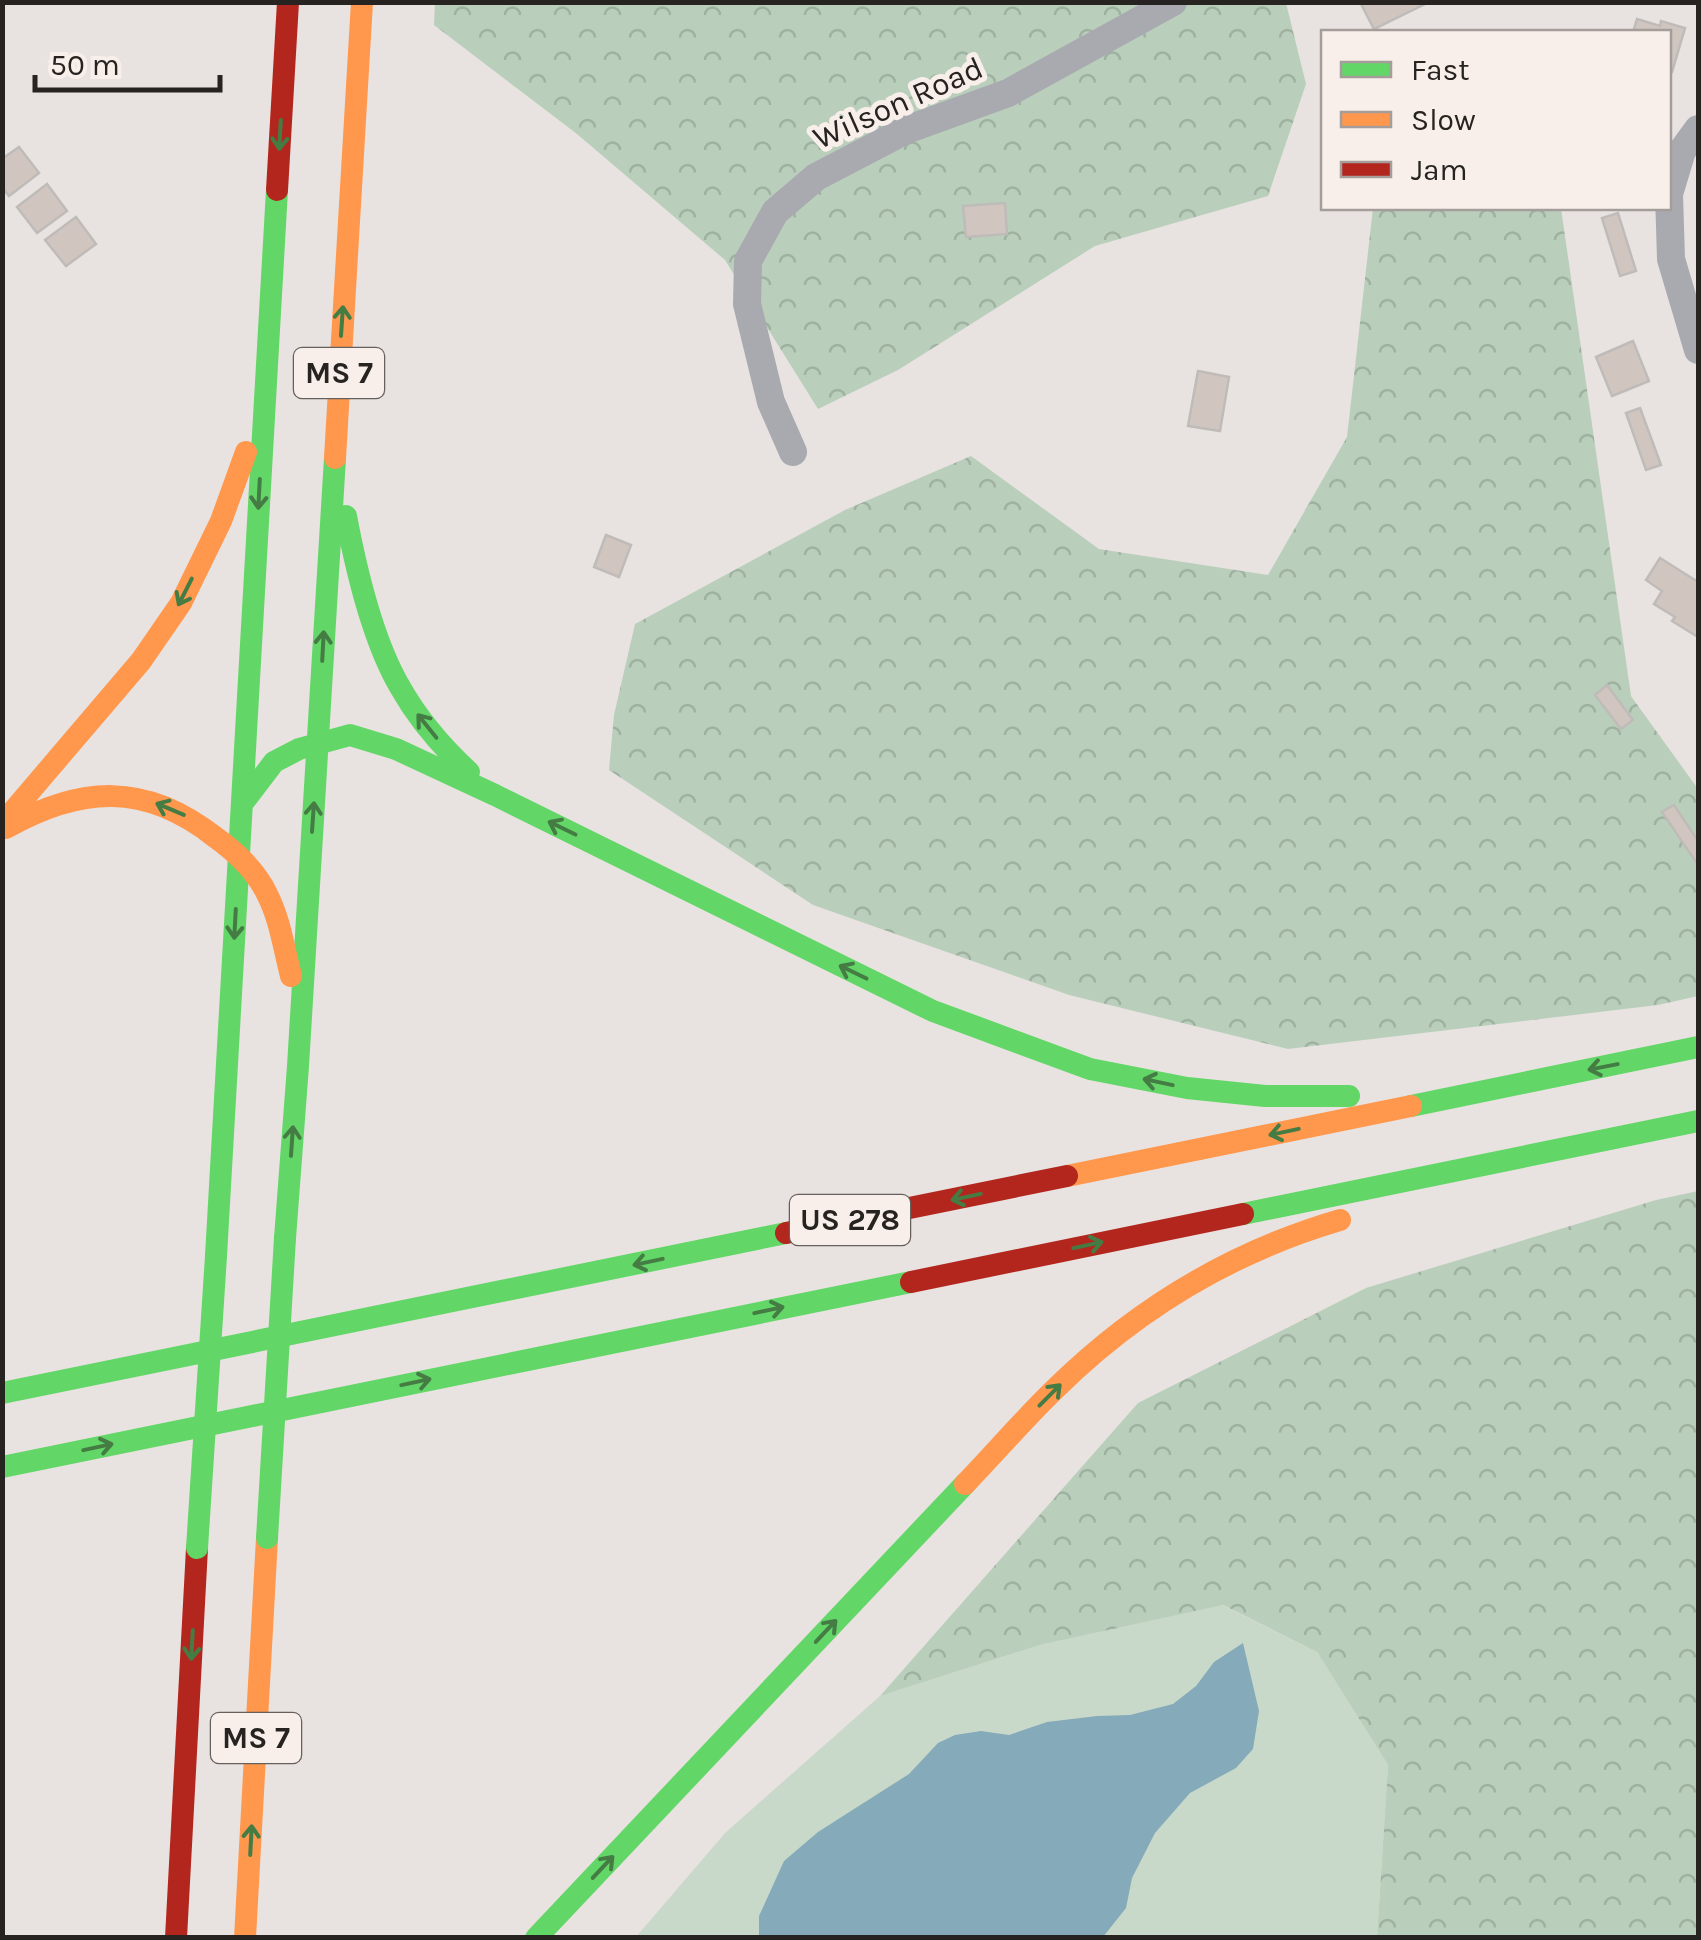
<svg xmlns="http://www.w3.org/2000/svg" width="1701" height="1940" viewBox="0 0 1701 1940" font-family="Karla,sans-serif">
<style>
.grass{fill:#c9d9c9}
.forest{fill:url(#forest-crowns)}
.water{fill:#85aaba}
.building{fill:#d1c6bf;stroke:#bfbbb9;stroke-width:2.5}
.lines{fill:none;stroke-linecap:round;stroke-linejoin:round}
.street{stroke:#a9aab0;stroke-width:28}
.fast{stroke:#63d668;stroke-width:22}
.slow{stroke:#ff974d;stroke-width:22}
.jam{stroke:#b3261e;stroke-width:22}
.fast-bridge{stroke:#63d668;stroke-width:22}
.oneway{stroke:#447c44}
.labels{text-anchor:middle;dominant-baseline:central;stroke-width:10;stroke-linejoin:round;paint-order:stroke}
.shield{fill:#f8efea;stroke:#65605d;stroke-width:2.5}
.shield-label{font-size:30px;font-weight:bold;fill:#262321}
.street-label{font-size:32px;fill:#262321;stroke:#f8efea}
</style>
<defs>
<pattern id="forest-crowns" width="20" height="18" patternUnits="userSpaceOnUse" patternTransform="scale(2.5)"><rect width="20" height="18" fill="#b9cfbb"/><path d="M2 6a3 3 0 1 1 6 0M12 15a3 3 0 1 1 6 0" fill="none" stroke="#9fb1a0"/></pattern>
</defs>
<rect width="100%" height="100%" fill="#e8e3e0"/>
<path class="grass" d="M1222,1605l95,47 71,113 -11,172 -742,1 90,-105 155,-137 160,-51z"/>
<path class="forest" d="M435,2l851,1 20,81 -38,112 -173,50 -197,124 -80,39 -93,-149 -148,-126 -143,-109z
M1373,208h188l70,488 67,93v207l-40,9 -370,44 -219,-54 -256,-90 -204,-135 5,-55 21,-91 210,-114 126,-54 128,93 169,26 79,-138z
M1698,1191v746h-321l11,-172 -71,-113 -94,-47 -183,40 -160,51 258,-293 228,-115 290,-88z"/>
<path class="water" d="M1243,1643l16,68 -6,38 -17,19 -46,25 -35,40 -23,45 -6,30 -23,29h-344v-21l25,-55 34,-29 91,-58 29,-31 17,-8 26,-4 28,4 38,-13 50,-6 33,-1 43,-11 23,-18 18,-24z"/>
<path class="building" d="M1360,2h65v2l-51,25z
M1637,19l23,7 1,-5 24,7 -13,44 -4,-1v-39h-35z
M19,147l20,26 -30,23 -7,-9v-28z
M47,184l20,27 -30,22 -20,-26z
M1005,203l2,31 -41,3 -3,-31z
M1618,213l18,58 -16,5 -18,-58z
M76,217l20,27 -30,22 -21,-26z
M1633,341l16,40 -37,15 -16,-39z
M1198,371l31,6 -9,54 -32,-5z
M1640,408l21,57 -15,5 -20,-57z
M606,535l25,10 -12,32 -25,-10z
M1660,558l38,24v55l-26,-16 3,-4 -21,-13 8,-13 -16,-11z
M1607,685l26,35 -12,9 -26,-34z
M1674,805l24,36v24l-36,-53z"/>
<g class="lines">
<path class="street" d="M1698,129l-16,22 -13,43 2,65 27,91
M793,452l-22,-50 -24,-98 1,-43 27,-49 41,-35 90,-47 102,-37 165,-91"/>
<path class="fast" d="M346,516c10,53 27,125 54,171 18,32 42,60 69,85
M242,804l32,-42 25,-13 51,-14 46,14 99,46 438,216 157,58 97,19 78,8h84
M1411,1106l287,-59
M1243,1214l455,-93
M285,1238l13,-172 37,-608
M216,1256l61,-1066
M2,1393l784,-160
M2,1467l909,-185
M536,1938l429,-454"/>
<path class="slow" d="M335,458l27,-456
M2,824l139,-163 40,-58 40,-82 25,-69
M6,828c75,-42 139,-46 209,9 21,15 41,34 52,57 13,25 17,55 24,82
M1067,1176l344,-70
M965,1484c30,-31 58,-64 89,-94 81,-80 177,-138 286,-170
M245,1938l22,-400"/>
<path class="jam" d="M277,190l11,-188
M786,1233l281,-57
M911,1282l332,-68
M176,1938l21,-390"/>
<path class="fast-bridge" d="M267,1538l18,-300
M197,1548l19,-292"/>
</g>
<defs><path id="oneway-shaft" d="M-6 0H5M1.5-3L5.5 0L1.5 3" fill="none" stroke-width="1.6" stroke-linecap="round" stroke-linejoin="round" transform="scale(2.5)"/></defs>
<g class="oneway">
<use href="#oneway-shaft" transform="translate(280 135) rotate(93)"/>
<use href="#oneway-shaft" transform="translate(342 321) rotate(-86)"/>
<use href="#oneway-shaft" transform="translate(259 494) rotate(93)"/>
<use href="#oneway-shaft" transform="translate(185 592) rotate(117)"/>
<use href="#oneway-shaft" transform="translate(323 646) rotate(-87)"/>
<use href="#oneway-shaft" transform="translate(427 726) rotate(-129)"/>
<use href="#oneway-shaft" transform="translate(170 809) rotate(-157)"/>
<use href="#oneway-shaft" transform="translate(313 817) rotate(-86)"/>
<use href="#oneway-shaft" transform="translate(562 828) rotate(-154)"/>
<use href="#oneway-shaft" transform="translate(235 924) rotate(93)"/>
<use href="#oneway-shaft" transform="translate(853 972) rotate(-154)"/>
<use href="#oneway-shaft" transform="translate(1603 1067) rotate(169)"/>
<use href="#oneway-shaft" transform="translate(1158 1082) rotate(-168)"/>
<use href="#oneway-shaft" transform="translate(1284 1132) rotate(168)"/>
<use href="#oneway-shaft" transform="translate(292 1141) rotate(-86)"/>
<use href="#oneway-shaft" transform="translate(966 1197) rotate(168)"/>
<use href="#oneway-shaft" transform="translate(1088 1245) rotate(-12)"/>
<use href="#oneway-shaft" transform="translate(648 1262) rotate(168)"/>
<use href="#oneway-shaft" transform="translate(769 1310) rotate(-12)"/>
<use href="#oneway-shaft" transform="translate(416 1382) rotate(-12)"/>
<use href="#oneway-shaft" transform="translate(1050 1395) rotate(-45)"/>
<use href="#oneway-shaft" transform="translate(98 1447) rotate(-12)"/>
<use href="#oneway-shaft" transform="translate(826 1631) rotate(-47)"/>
<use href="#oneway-shaft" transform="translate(192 1645) rotate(93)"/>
<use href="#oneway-shaft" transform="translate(251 1840) rotate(-87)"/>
<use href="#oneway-shaft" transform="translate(603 1867) rotate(-47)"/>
</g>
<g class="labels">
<g class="shield">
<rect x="294" y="348" width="90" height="50" rx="8"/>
<rect x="790" y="1195" width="120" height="50" rx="8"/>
<rect x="211" y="1713" width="90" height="50" rx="8"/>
</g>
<g class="shield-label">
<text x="339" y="373">MS 7</text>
<text x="850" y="1220">US 278</text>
<text x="256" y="1738">MS 7</text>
</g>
<g class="street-label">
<text transform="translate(898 103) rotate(-24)">Wilson Road</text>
</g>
</g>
<rect width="1701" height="1940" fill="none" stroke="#262321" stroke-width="10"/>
<rect x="1321" y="30" width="350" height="180" fill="#f8efea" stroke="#a49d9a" stroke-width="2.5"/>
<rect x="1341" y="62" width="50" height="15" fill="#63d668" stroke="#a49d9a" stroke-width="2.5"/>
<text x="1411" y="80" font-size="30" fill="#262321">Fast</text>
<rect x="1341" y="112" width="50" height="15" fill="#ff974d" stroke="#a49d9a" stroke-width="2.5"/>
<text x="1411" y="130" font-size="30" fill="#262321">Slow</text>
<rect x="1341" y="162" width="50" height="15" fill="#b3261e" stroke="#a49d9a" stroke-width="2.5"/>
<text x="1411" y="180" font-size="30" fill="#262321">Jam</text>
<path d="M35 75v15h185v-15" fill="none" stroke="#262321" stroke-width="5"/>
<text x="50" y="75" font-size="30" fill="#262321" stroke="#f8efea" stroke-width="8" paint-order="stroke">50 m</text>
</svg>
